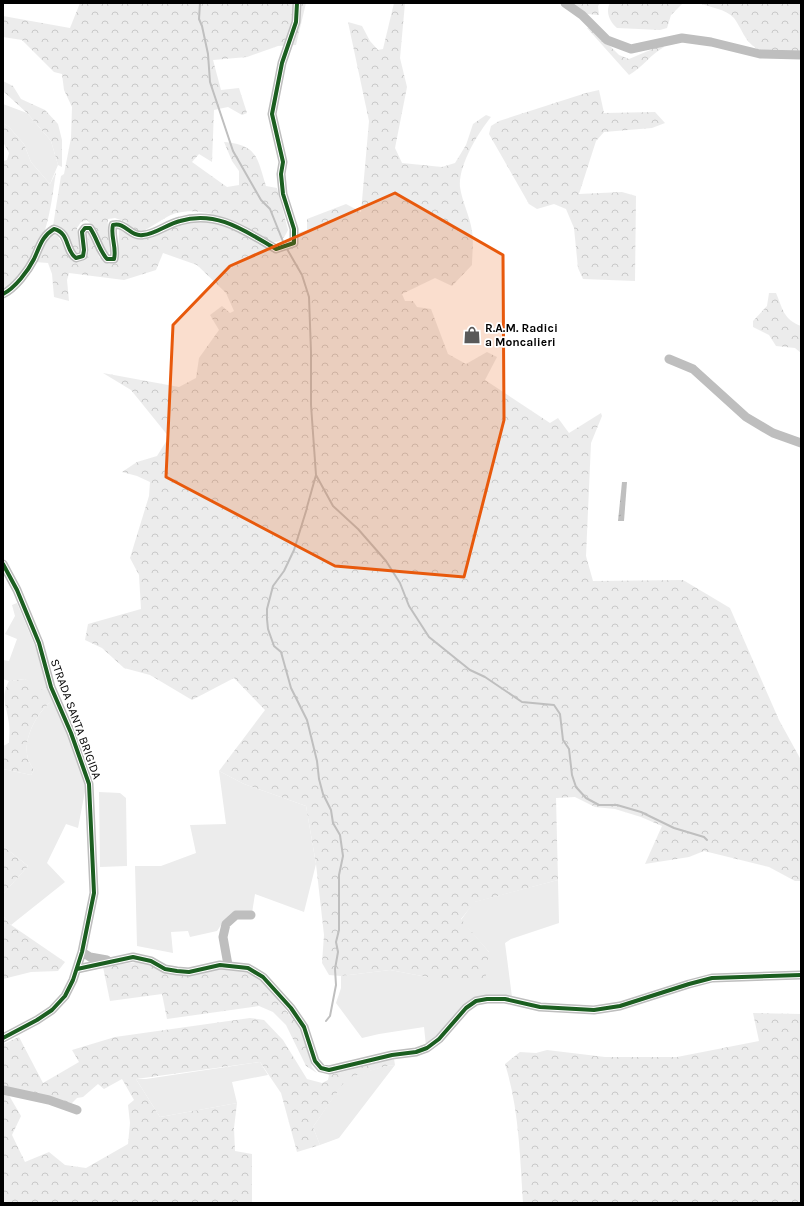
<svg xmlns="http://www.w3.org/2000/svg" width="804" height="1206" viewBox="0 0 804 1206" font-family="Karla,sans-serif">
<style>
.green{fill:#ececec}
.forest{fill:url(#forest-crowns)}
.water{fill:url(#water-ripples)}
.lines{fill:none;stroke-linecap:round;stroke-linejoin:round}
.stream{stroke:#bfbfbf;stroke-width:2}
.street{stroke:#bebebe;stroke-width:9}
.cycleway-casing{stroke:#fff;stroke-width:6}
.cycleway{stroke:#1b5e20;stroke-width:4}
.marked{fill:#e8590c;fill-opacity:0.2;stroke:#e8590c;stroke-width:3;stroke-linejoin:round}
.labels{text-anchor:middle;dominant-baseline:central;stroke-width:3.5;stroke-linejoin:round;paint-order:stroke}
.poi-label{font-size:12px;font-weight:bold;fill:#000;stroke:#fff;text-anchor:start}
.street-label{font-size:12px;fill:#000;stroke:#fff}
</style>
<defs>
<pattern id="forest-crowns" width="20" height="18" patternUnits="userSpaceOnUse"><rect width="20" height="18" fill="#ececec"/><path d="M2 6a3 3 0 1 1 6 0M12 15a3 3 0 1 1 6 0" fill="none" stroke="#c9c9c9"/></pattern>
<pattern id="water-ripples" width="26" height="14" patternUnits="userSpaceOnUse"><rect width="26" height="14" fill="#bfbfbf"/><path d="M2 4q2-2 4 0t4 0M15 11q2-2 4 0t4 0" fill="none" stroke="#a2a2a2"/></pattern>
</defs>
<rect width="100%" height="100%" fill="#fff"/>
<path class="green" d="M3,104l24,9 24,28 7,24 -8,19 -19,-22 -7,-18 -15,-17 -6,-4z
M17,603l18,43 12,41 -5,3 -17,-11 -16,2 -6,-2v-19l6,1 8,-22 -12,-5 10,-18 -3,-11z
M53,700l15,33 18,53 -8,42 -12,-4 -19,39 18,19 -54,43 -8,-9v-22l25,-28 -25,-20v-77l28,6 3,-5c-2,-3 -5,-8 -6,-11 -6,-21 10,-48 25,-59z
M219,771l25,13 62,22 10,58 -12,48 -49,-18 -3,19c-20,-4 -25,3 -35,18l-27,6 -2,-6 -17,1 2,21 -36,-7 -2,-80h26l35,-13 -6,-28 36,-1z
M99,792l21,1 6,5 1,68 -27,1z
M558,880l1,43 -48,16 -6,4 7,54c-12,-1 -25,-4 -37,1 -8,3 -37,39 -49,48l-2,-19 -45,7 -17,4 -26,-35 5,-15v-12l49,-6 37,7 62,-25 -28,-32 13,-18z
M260,1062l8,13 -36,7 5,21 -77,14 -24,-38h10z
M395,1065l-56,73 -19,7 -7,-18 34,-50 39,-11z"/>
<path class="forest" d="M80,3h226l-10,42 -18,1 -31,11 -34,3 8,30 18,-2 8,25 -5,2 -14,-8 -14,3 -2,52 -13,-8 -7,8 35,25 12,-2v-14l-7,-10 -8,-19c34,3 33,16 42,44l11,2 11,42c-3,6 -6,12 -13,12 -9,0 -19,-9 -27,-14 -21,-10 -47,-21 -71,-15 -8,1 -27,15 -35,19l-11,-3 -5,-7 -11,-4 -7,1c-1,12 2,21 2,33l-3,2 -15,-29 -5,-5 -6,2 -4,6 3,24 -4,2 -23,-28 8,-50 3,-2 7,-36 1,-31 -8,-17 -2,-16 -8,-2 -32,-32 -19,-3v-21l67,12z
M394,3h11l-5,55 7,29 -12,61 7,15 40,4 13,-4 11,-18 7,-21 13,-9 5,2c-13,16 -33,49 -31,70 2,15 10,29 12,44 2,11 0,23 0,34l-20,21 -17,-8 -33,16 3,7h8l4,6 14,2 17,45 18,10 21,-12 10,5 -12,23 65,43 8,-5 11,15 32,-20 1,3 -11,27 -5,113 7,25 90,-1 47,28 49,112 22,40v121h-6l-26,-14 -65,-16 -15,6 -44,7 17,-38 -21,-9 -26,-8 -20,-2 -20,-10 -19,1 2,82 -83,22 -14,17 28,33 -4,30 -58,-5 -37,-7 -49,6 -12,-1 -7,-12 2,-28 -8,-71 -10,-58 -62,-22 -25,-13 46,-61 -31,-32 -42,22 -42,-25 -26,-7 -22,-20 -17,-8 3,-16 53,-15 -2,-34 -9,-17 19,-62 1,-14 -13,-6 -15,-4 15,-10 20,-6 12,-19 -38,-47 -28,-17 76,14 17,-9 3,-20 20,-28 -9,-15 12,-9 8,7 4,-2 -8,-18 -29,-28 -34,-12 -7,17 -32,10 -55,-7 -2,7 2,21 -15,-4 -2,-23 -4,-11 -13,-1 15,-26 7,-1 13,22 8,5 8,-2 3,-9 -2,-19 8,11 4,14 10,7 9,-5 1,-32 10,8 12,5 10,-2 29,-14 34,-4 55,27 19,-4 9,-10 10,-3v-11l39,-15 15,8 8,-91 -21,-99 14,4 8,15 8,9 5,-1z
M570,3h30l-2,3 1,9 -12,-1z
M610,3h73l-12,12 -4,13 -7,2 -43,-2c-7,-6 -12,-16 -7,-25z
M699,3h102v47l-1,1c-11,0 -35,2 -44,-3 -11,-6 -15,-21 -22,-30 -8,-9 -25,-11 -35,-15z
M591,27l28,28 10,4 33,-14 2,2c-13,7 -21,20 -35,28l-42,-47z
M3,81l10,5 8,13 24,11 13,14 4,16v27l-4,-2 -7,-24 -24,-28 -24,-22z
M599,90l5,23 51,-1 10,11 -13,5 -48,4 -8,9 -17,53 43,-2 14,4 -1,85 -52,-2 -5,-11 -4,-40 -8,-19 -12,-5 -17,5 -8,-5 -40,-70 2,-8 8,-5 87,-28z
M3,123l6,4 15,17 7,18 19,22 6,-12c-3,19 -5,39 -11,58 -5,15 -27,53 -42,59v-128l4,-1 2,-7 -6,-11z
M769,293h7c7,16 7,26 25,33v27l-6,-5 -19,-2 -7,-11 -16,-8v-6l14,-15z
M25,679l14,6 3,5 5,-3 6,13c-15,11 -31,38 -25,59 1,3 4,8 6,11l-3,5 -28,-6v-23l6,-3c0,-6 1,-13 0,-19 -2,-17 -9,-27 0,-43z
M3,846l25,20 -25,28z
M3,916l8,9 54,37 -7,9 -27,1 -28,7z
M136,962l12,2 18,9 50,-4 31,2 13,7 41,51 11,38 5,6 -11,-7 -20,-41 -13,-13 -14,-6 -92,13 -5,-25 -52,7 -7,-34z
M753,1013l48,1v189h-278c-3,-46 -4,-95 -18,-139l15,-12 16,1 11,-3 58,7h72l82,-16z
M250,1018l14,2 19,20 24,39 15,4 6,-3 1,-5 65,-16 1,6 -9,1 -39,12 -34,49 7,18 -23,7 -16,-59 -21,-31 -124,17 24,38 77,-14 -3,25 1,23 17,3v49h-249v-110l4,-1 14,24 -9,19 13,27 24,-10 16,13 21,3 42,-24 2,-21 -2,-18 6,-5 -12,-21 -18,10 -6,-5 -15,13 -6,1 -6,6 -68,-16v-44l16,-7 24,46 36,-21 -7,-12 43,-13z"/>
<path class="water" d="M622,482h5l-3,39h-6z"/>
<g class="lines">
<path class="stream" d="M200,3l-1,16 3,7 6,28 2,28 23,69 28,49 9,9 14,35
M287,249l15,26 7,22 2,55v53l5,70 -9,32
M316,475l17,31 25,23 28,32 14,22 9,23 20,31 41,33 15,7 37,25 32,3 6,9 3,26 6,9 3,26 4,12 10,11 13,7h18l24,7 33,16 30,9 3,3
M307,508l-13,42 -10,21 -11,15 -6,23v10l1,10 6,17 7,6 10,36 16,32 10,41 2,18 4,15 8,16 2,13 7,12 3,21 -4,19v55l-3,12 2,10 -3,17 1,16 -6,31 -4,5"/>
<path class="street" d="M565,3l17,12 25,25 24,9 51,-11 29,4 49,12 41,1
M3,294c12,-6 25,-23 31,-35 6,-13 8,-23 20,-30 16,4 11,22 22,29l7,-2 1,-6 -2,-18 3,-4h5c7,10 9,22 17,31h7c3,-12 -4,-23 -1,-34 13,-3 17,12 30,10 13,-1 24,-11 37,-14 37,-11 65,10 96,28l18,-6v-14l-11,-35 -2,-20 2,-12 -11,-48 10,-51 14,-41 1,-19
M669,359l24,10 53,48 27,16 28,10
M3,564l14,26 22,53 12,44 20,46 18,51 5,109 -12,59 -9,28 -8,16 -13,14 -15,10 -34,18
M82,952l8,5 17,3
M228,965l-5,-28 3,-13 10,-9h15
M77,969l56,-12 18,4 14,8 12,2 12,1 31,-7 28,3 15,9 28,31 13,19 11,34 6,7 8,2 63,-15 24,-3 11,-4 12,-9 27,-31 10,-7 11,-2h18l35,8 54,3 26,-4 69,-22 23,-6 89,-3
M3,1090l46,10 28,10"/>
<g class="cycleway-casing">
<path id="cycleway" d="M3,294c12,-6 25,-23 31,-35 6,-13 8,-23 20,-30 16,4 11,22 22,29l7,-2 1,-6 -2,-18 3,-4h5c7,10 9,22 17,31h7c3,-12 -4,-23 -1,-34 13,-3 17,12 30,10 13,-1 24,-11 37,-14 37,-11 65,10 96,28l18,-6v-14l-11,-35 -2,-20 2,-12 -11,-48 10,-51 14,-41 1,-19
M3,564l14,26 22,53 12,44 20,46 18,51 5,109 -12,59 -9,28 -8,16 -13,14 -15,10 -34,18
M77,969l56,-12 18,4 14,8 12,2 12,1 31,-7 28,3 15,9 28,31 13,19 11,34 6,7 8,2 63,-15 24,-3 11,-4 12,-9 27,-31 10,-7 11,-2h18l35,8 54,3 26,-4 69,-22 23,-6 89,-3"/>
</g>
<use href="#cycleway" class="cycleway"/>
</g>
<path class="marked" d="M395,193l108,62 1,165 -40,157 -129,-11 -169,-89 7,-152 57,-59z"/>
<defs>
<g id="shop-bare" transform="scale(1.38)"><path d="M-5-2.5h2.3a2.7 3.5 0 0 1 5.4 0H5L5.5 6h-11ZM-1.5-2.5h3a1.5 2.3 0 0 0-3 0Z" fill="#595959" stroke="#fff" stroke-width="2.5" paint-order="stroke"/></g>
</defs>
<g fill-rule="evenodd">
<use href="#shop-bare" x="472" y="335"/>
</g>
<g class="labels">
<g class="poi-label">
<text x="485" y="328">R.A.M. Radici<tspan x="485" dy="14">a Moncalieri</tspan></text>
</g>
<g class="street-label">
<text transform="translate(76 719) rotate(70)">STRADA SANTA BRIGIDA</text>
</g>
</g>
<rect width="804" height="1206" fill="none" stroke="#000000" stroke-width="8"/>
</svg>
